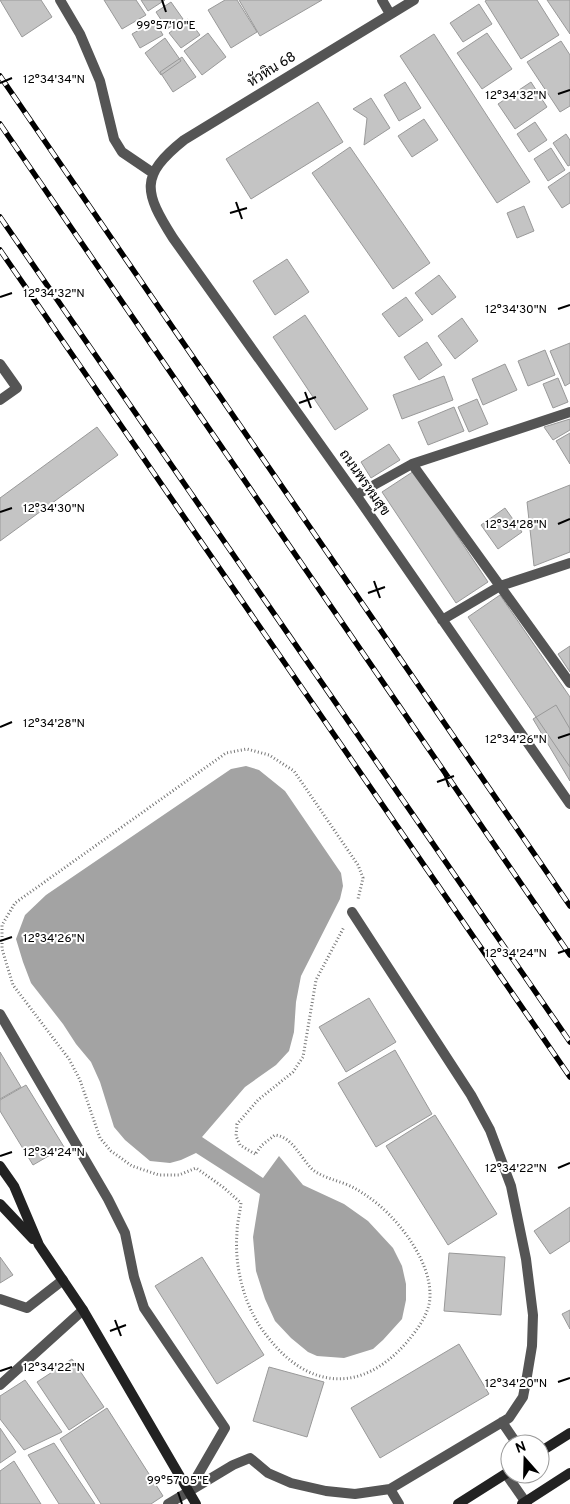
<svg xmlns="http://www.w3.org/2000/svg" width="570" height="1504" viewBox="0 0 570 1504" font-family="Overpass,Sarabun,sans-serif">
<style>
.water{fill:#a3a3a3}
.building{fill:#c4c4c4;stroke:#999}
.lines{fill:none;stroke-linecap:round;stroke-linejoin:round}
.path{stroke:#777;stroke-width:3;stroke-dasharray:1 2.5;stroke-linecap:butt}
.lane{stroke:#555;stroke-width:10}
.street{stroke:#555;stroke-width:10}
.secondary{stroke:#222;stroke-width:10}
.rail-casing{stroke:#000;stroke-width:5.5}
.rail{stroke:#fff;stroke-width:4;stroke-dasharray:11;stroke-linecap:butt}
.ticks{fill:none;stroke:#000;stroke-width:2}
.labels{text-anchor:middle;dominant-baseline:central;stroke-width:4;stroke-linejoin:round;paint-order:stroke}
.street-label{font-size:14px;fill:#000;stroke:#fff}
.ticks-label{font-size:12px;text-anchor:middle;fill:#000;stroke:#fff;stroke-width:4;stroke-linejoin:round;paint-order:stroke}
</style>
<rect width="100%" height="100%" fill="#fff"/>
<path class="water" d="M246,766l13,4 26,21 56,82 2,13 -3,13 -39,77 -5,26 -2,30 -5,19 -13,14 -31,22 -43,50 61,41 16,-22 24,29 41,19 24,17 25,27 9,18 4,18v16l-4,19 -19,21 -10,9 -29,9 -27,-2 -9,-4 -17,-14 -16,-17 -10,-22 -9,-28 -3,-34 7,-43 -64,-41 -15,7 -11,3 -20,-2 -25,-21 -11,-13 -14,-45 -9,-20 -15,-18 -13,-20 -32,-41 -8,-21 -7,-23 9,-24 21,-20 185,-126z"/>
<path class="building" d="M0,0h41l11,17 -30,20z
M104,0h32l10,15 -24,14z
M141,0h24l-17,11z
M225,0h12l20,32 -26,16 -23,-38z
M239,0h83l-62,36z
M487,0h50l22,35 -38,24 -36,-58z
M547,0h23v34z
M171,2l12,17 -16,10 -11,-17z
M479,4l13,20 -29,18 -13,-19z
M188,19l12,16 -19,13 -12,-15z
M155,21l8,14 -23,13 -8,-14z
M208,33l18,24 -24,18 -18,-24z
M487,33l25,36 -30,20 -25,-36z
M434,34l96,148 -33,21 -97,-147z
M165,38l16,23 -20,14 -16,-22z
M561,41l9,14v51l-10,6 -33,-50z
M182,57l14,20 -23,15 -13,-20z
M405,82l16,26 -22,13 -15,-26z
M531,82l16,25 -32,22 -17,-25z
M371,98l19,30 -26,17 3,-27 -14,-9z
M318,102l25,40 -92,57 -25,-40z
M424,119l14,21 -26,17 -14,-21z
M535,122l12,18 -18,12 -12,-18z
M566,134l4,6v25l-2,1 -15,-23z
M350,147l80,116 -37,26 -81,-116z
M551,148l14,22 -17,11 -14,-22z
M570,172v31l-8,5 -14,-21z
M524,206l10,25 -17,7 -10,-25z
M287,259l22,33 -34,23 -22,-34z
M439,275l17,22 -24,18 -17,-22z
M406,297l17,23 -24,17 -17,-23z
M305,315l63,94 -33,21 -62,-93z
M462,318l16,23 -23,18 -17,-23z
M427,342l15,23 -23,15 -15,-23z
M570,343v40l-5,3 -15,-35z
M545,350l10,25 -27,11 -10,-25z
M505,364l12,26 -34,15 -11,-26z
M444,376l9,24 -51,19 -9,-24z
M558,378l10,24 -15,6 -10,-24z
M477,399l11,25 -19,8 -11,-25z
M454,407l10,24 -36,14 -10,-23z
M570,419v11l-17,10 -9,-13z
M97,427l21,28 -118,86v-43z
M570,433v31l-14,-23z
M389,444l11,16 -29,18 -10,-16z
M414,471l74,111 -32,21 -74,-111z
M570,485v67l-36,14 -7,-64z
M505,508l17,24 -24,17 -17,-24z
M500,595l70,102v70l-102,-150z
M570,646v26l-12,-18z
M556,705l14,24v52l-37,-62z
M369,998l27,44 -50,30 -27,-45z
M395,1050l37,64 -56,33 -38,-64z
M0,1052l21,35 -21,12z
M26,1085l38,62 -31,18 -33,-54v-11z
M435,1115l62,99 -49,31 -62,-99z
M570,1207v34l-20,13 -16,-23z
M449,1253l56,4 -4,58 -57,-4z
M0,1257l13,18 -13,8z
M202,1257l62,98 -47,29 -62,-98z
M570,1310v19l-8,-15z
M459,1344l30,50 -109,64 -29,-50z
M72,1359l32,48 -35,23 -32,-48z
M269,1367l55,15 -17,55 -54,-16z
M25,1380l37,52 -38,18 -24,-31v-23z
M107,1408l56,88 -12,8h-50l-41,-65z
M0,1428l16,24 -16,11z
M54,1443l41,61h-36l-31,-49z
M14,1461l27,43h-41v-33z"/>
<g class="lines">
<path class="path" d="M256,1153l6,-8 13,-10c18,2 26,24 38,35 11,8 23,10 35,15 7,3 13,7 19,11 29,19 64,64 63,100 0,17 -13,34 -23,46 -45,52 -99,48 -140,-6 -22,-27 -33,-68 -30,-103 0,-10 3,-20 4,-30l-18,-16 -27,-19 -17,7h-20l-27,-9 -21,-15 -11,-13 -20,-58 -11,-21 -56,-74 -11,-36v-24l13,-22 211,-150 21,-4 22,6 25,16 64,94 5,13 -5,21
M255,1154l-15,-9 -4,-9 1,-12 21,-24 35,-28 10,-15 13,-77 28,-53"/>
<path class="lane" d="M0,364l17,24 -17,12
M0,1014l108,185 17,34 9,44 10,31 81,120 -37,64 45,-27 17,-7 18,15 23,10 35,8 29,3 35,-5 119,-71 14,-21 4,-21 5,-30 1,-31 -7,-56 -15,-73 -21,-56 -19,-35 -119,-183
M0,1299l27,9 36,-28
M502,1422l15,22
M390,1489l9,15"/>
<path class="street" d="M60,0l20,34 20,47 14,58 8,13 31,21
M382,0l8,14
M414,0l-230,140c-45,36 -40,52 -11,98l183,257 214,309
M412,464l158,219
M356,495l56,-31 158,-52
M442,620l58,-34 70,-23
M0,1385l83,-75
M506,1474l21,30
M168,1504l20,-12"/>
<path class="secondary" d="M0,1166l14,20 25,59 44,65 113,194
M0,1204l33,35
M540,1452l30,-19
M458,1504l52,-33
M522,1504l48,-31"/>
<g class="rail-casing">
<path id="rail" d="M0,76l570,830
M0,124l570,831
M0,217l570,825
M0,250l570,827"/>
</g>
<use href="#rail" class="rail"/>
</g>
<path class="ticks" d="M162,0l4,12M0,83l12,-5M558,94l12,-4M236,202l6,17M230,213l17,-5M0,297l12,-4M558,309l12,-4M305,392l6,16M299,403l17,-6M0,512l12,-4M558,524l12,-5M374,581l6,17M368,593l17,-6M0,727l12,-5M558,738l12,-4M443,771l6,16M437,782l17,-6M0,941l12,-4M558,953l12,-4M0,1156l12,-4M558,1168l12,-5M115,1320l6,16M110,1331l16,-6M0,1371l12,-4M558,1382l12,-4M178,1492l4,12"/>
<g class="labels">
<g class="street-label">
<text transform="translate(272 70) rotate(-32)">หัวหิน 68</text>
<text transform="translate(364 483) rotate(55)">ถนนพรหมสุข</text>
</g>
</g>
<g class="ticks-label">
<text x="166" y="29">99°57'10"E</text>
<text x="54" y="83">12°34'34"N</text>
<text x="516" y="99">12°34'32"N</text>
<text x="54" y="297">12°34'32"N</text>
<text x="516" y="313">12°34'30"N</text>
<text x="54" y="512">12°34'30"N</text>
<text x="516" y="528">12°34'28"N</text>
<text x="54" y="727">12°34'28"N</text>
<text x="516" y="743">12°34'26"N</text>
<text x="54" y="942">12°34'26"N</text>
<text x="516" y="957">12°34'24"N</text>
<text x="54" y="1156">12°34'24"N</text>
<text x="516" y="1172">12°34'22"N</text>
<text x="54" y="1371">12°34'22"N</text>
<text x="516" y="1387">12°34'20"N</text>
<text x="178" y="1484">99°57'05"E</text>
</g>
<g transform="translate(525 1459) rotate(340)"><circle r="24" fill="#ffffff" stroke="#999999"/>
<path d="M0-4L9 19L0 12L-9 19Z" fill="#000000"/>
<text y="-8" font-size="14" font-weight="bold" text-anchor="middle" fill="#000000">N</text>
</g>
</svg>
